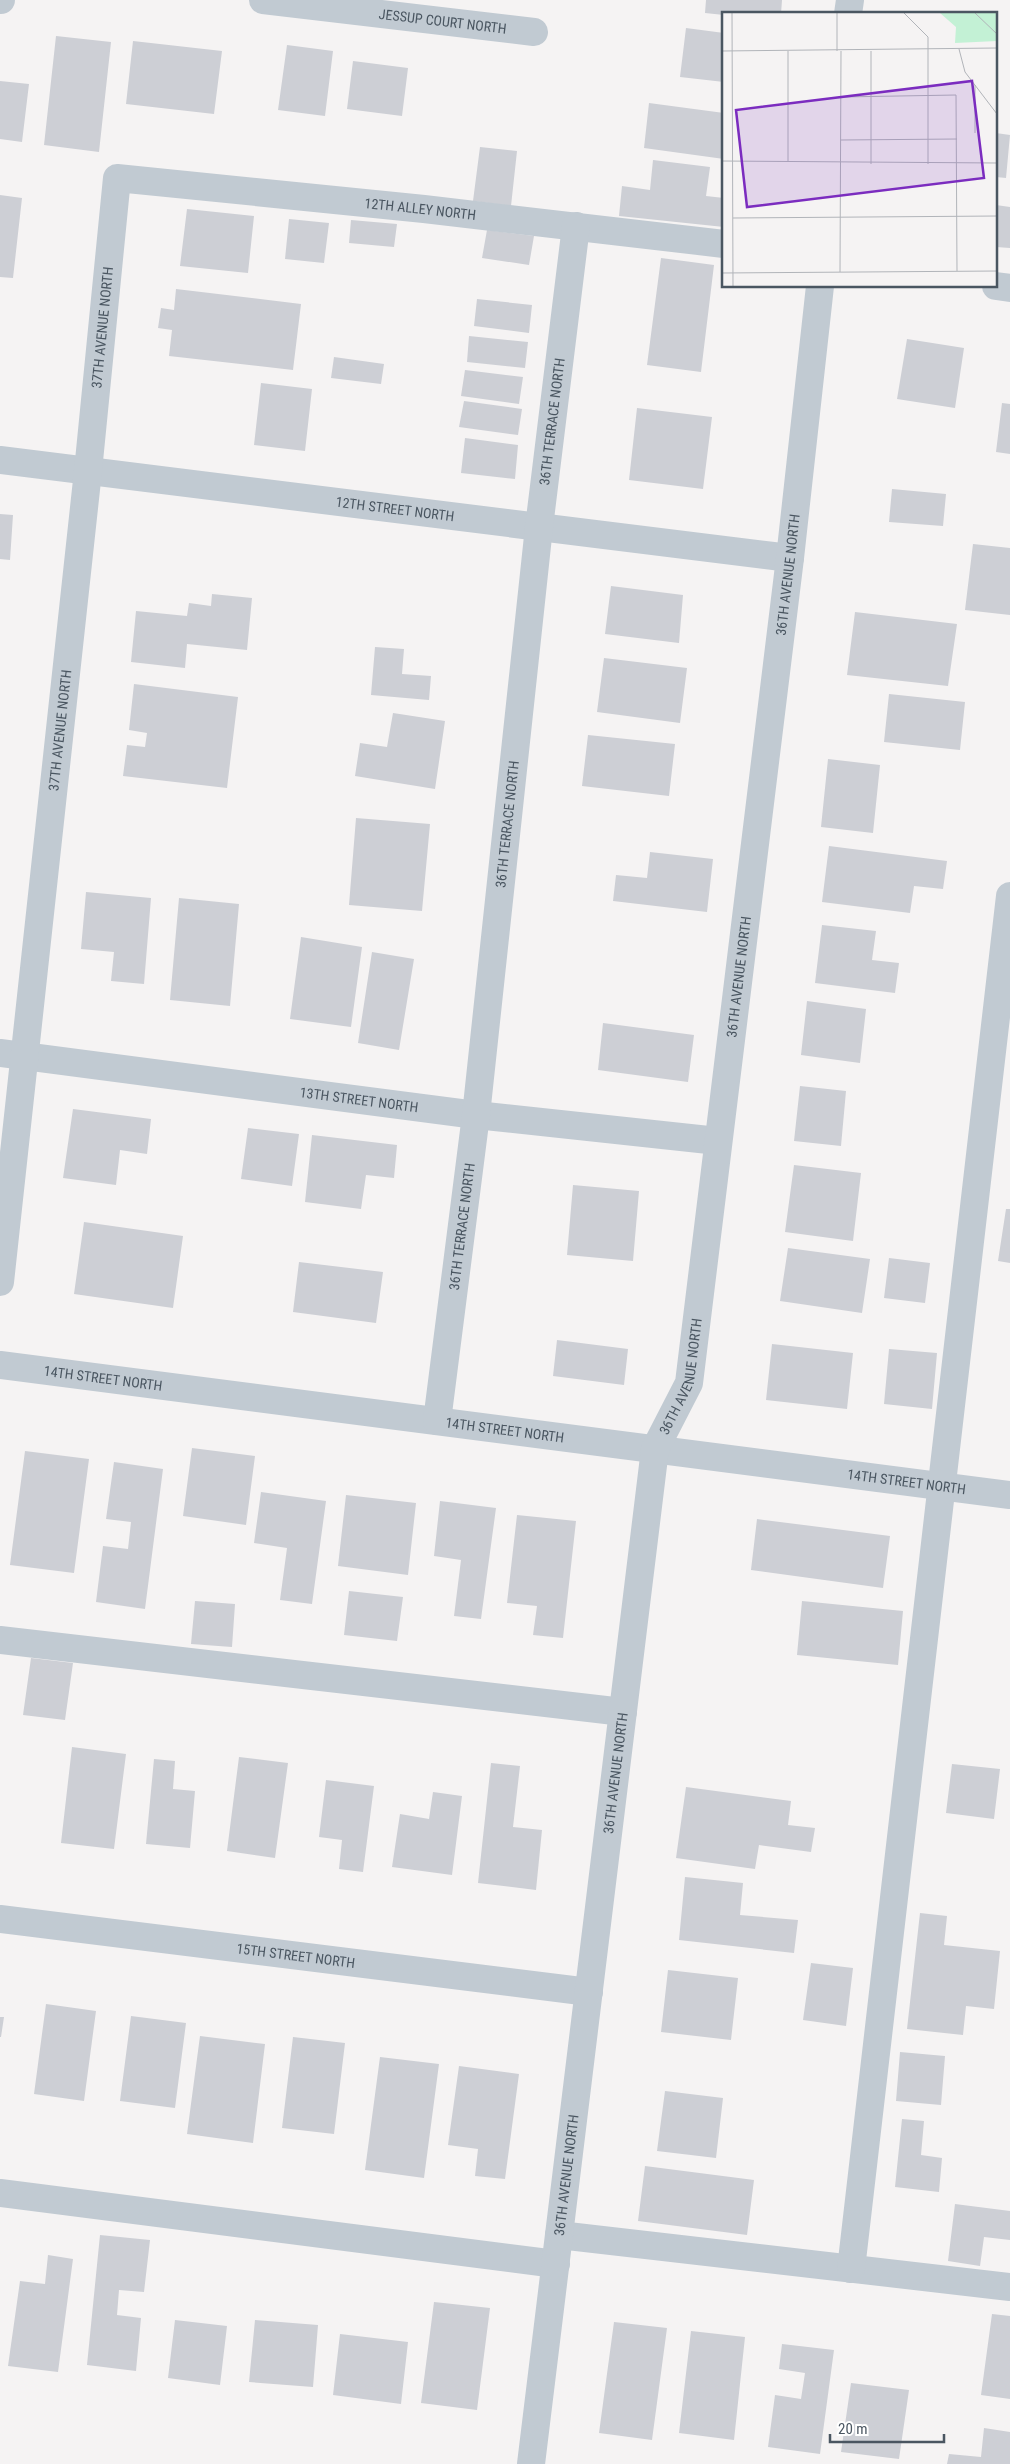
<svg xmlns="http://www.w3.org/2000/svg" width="1010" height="2464" viewBox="0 0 1010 2464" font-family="'Roboto Condensed',sans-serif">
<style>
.building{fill:#cdcfd5}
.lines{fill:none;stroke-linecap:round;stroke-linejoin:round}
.minor{stroke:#c1cad2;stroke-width:28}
.labels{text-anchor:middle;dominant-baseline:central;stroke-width:5;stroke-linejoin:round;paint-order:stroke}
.street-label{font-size:14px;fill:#4a5661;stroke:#fff}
.inset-road{fill:none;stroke:#b1b4b9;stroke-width:1}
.view{fill:#7b2cbf;fill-opacity:0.15;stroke:#7b2cbf;stroke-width:2.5}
.inset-edge{fill:none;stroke:#4a5661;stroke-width:2.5}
</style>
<rect width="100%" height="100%" fill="#f5f3f3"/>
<path class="building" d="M706,0h76l-1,14 -57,1 -19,-2z
M686,28l38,5v49l-44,-5z
M56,36l55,6 -12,110 -55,-7z
M133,41l89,10 -8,63 -88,-10z
M287,45l46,6 -8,65 -47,-6z
M353,61l55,7 -6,48 -55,-7z
M0,81l29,3 -7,58 -22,-3z
M649,103l75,10v46l-80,-11z
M996,133l14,2 -4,43 -10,-1z
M480,147l37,4 -6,55 -38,-5z
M653,160l57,7 -4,29 18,2v29l-105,-11 3,-30 28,4z
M0,195l22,3 -9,80 -13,-1z
M996,205l14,2v41l-14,-1z
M187,209l67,7 -6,57 -68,-7z
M289,219l40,4 -5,40 -39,-4z
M351,220l46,4 -3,23 -45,-4z
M487,230l47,6 -5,29 -47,-7z
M661,258l53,7 -13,107 -54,-7z
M176,289l125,15 -8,66 -124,-14 3,-26 -14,-2 3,-20 13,2z
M477,299l55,6 -3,28 -55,-7z
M469,336l59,6 -3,26 -58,-6z
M907,339l57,9 -9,60 -58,-9z
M334,357l50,7 -3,20 -50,-6z
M465,370l58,7 -4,27 -58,-8z
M261,383l51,6 -7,62 -51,-6z
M464,401l58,8 -4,26 -59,-8z
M1002,403l8,1v50l-14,-2z
M637,408l75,9 -9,72 -74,-9z
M465,438l53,7 -3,34 -54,-6z
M892,489l54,5 -3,32 -54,-4z
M0,514l13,1 -3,45 -10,-1z
M973,544l37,4v67l-45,-5z
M611,586l72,9 -4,48 -74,-9z
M212,594l40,4 -5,52 -60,-6 -2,24 -54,-6 5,-51 51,5 2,-13 22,3z
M855,612l102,12 -9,62 -101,-11z
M375,647l29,2 -2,25 29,2 -2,24 -58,-5z
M604,658l83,10 -7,55 -83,-11z
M134,684l104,13 -11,91 -104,-12 4,-31 18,2 2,-14 -18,-3z
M889,694l76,8 -5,48 -76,-8z
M393,713l52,8 -10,68 -80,-13 5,-33 27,4z
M588,735l87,9 -6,52 -87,-10z
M828,759l52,6 -7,68 -52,-6z
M356,818l74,6 -8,87 -73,-6z
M829,846l118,15 -4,28 -29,-3 -4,27 -88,-11z
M650,852l63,7 -6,53 -94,-11 3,-26 31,3z
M86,892l65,6 -7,86 -33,-3 3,-29 -33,-3z
M179,898l60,6 -9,102 -60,-6z
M822,925l54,6 -4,29 27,3 -4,30 -80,-10z
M301,937l61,10 -11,80 -61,-8z
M372,952l42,7 -15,91 -41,-7z
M807,1001l59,8 -6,54 -59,-8z
M603,1023l91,12 -6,47 -90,-12z
M800,1086l46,5 -5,55 -47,-5z
M73,1109l78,10 -4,35 -27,-4 -4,35 -53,-7z
M248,1128l51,6 -7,52 -51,-7z
M312,1135l85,10 -3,33 -28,-3 -5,34 -56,-7z
M794,1165l67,8 -8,68 -68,-9z
M573,1185l66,6 -6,70 -66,-6z
M1006,1209h4v54l-12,-2z
M84,1222l99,14 -10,72 -99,-14z
M788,1248l82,11 -8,54 -82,-12z
M889,1258l41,5 -5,40 -41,-5z
M299,1262l84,10 -7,51 -83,-11z
M557,1340l71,9 -4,36 -71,-9z
M772,1344l81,9 -6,56 -81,-9z
M889,1349l48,4 -5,56 -48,-5z
M192,1448l63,8 -9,69 -63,-9z
M25,1451l64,8 -15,114 -64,-8z
M114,1462l49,7 -18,140 -49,-7 7,-56 25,3 3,-27 -25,-3z
M261,1492l65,9 -14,103 -32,-4 7,-52 -33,-5z
M346,1495l70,8 -8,72 -70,-9z
M440,1501l56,7 -15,111 -27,-3 7,-56 -27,-4z
M517,1515l59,6 -13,117 -30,-3 4,-29 -30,-3z
M757,1519l133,17 -7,52 -132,-18z
M349,1591l54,6 -6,44 -53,-6z
M195,1601l40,3 -3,43 -41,-3z
M802,1601l101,10 -5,54 -101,-10z
M31,1658l42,5 -8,57 -42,-5z
M72,1747l54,7 -12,95 -53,-6z
M239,1757l49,6 -13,95 -48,-7z
M154,1759l21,2 -2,28 22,2 -5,57 -44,-4z
M491,1763l29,3 -7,61 29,3 -6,60 -58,-7z
M952,1764l48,5 -6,50 -48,-6z
M326,1780l48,6 -11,86 -24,-3 3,-29 -23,-3z
M686,1787l105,14 -3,24 27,3 -4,24 -52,-7 -4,24 -79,-11z
M433,1792l29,4 -10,79 -60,-8 8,-53 29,5z
M685,1877l58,6 -3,32 58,5 -4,33 -115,-13z
M920,1913l27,3 -3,29 56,6 -6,58 -28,-3 -3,29 -56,-6z
M811,1963l42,5 -7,58 -43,-6z
M668,1970l70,8 -7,62 -70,-8z
M46,2004l50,7 -12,90 -50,-7z
M131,2016l55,7 -11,85 -55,-7z
M0,2017h4l-3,20h-1z
M200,2036l65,8 -12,99 -66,-9z
M293,2037l52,6 -11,91 -52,-6z
M900,2052l45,4 -4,49 -45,-4z
M380,2057l59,7 -15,114 -59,-8z
M459,2066l60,8 -14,105 -30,-3 3,-27 -30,-4z
M665,2091l58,7 -7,60 -59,-7z
M902,2119l22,2 -3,34 21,3 -3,34 -44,-5z
M645,2166l109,14 -7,55 -109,-14z
M955,2204l55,7v29l-26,-3 -4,29 -32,-5z
M100,2235l50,5 -6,52 -25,-2 -2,25 24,3 -5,53 -49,-6z
M48,2255l25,4 -15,113 -50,-6 12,-85 25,3z
M434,2302l56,6 -13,102 -56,-7z
M992,2314l18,2v83l-29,-4z
M175,2320l52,6 -7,59 -52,-7z
M255,2320l63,5 -5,62 -64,-5z
M614,2322l53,6 -15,112 -53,-7z
M691,2331l54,6 -11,103 -55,-7z
M340,2334l68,8 -7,62 -68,-9z
M782,2344l52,6 -14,104 -52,-7 7,-52 26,4 4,-26 -26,-4z
M851,2383l58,7 -10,69 -58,-7z
M984,2428l26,4v32h-63l2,-10 32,3z"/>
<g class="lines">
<g class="minor">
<path d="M0,0h1"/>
<path id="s1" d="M263,0l271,32"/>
<path d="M848,14l2,-14"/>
<path d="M996,286l14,2"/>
<path id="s2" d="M0,460l790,98"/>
<path id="s3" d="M0,1053l476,62 242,26"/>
<path id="s4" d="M0,1282l88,-811 29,-293 307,31 300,35"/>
<path id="s5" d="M0,1365l1010,130"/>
<path id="s6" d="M437,1421l39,-306 63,-588 37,-301"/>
<path d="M0,1640l623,72"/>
<path id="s7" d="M0,1919l589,73"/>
<path d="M0,2193l556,71"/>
<path d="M559,2235l451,52"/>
<path d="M851,2269l159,-1373"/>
<path id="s8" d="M531,2464l124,-1015 34,-66 101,-825 30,-272"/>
</g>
</g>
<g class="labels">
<g class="street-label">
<text stroke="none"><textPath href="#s1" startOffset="181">JESSUP COURT NORTH</textPath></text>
<text stroke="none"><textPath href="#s4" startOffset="1415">12TH ALLEY NORTH</textPath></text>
<text stroke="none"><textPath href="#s4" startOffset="960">37TH AVENUE NORTH</textPath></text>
<text stroke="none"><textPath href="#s6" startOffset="1006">36TH TERRACE NORTH</textPath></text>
<text stroke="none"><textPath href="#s2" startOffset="398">12TH STREET NORTH</textPath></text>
<text stroke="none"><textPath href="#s8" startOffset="1911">36TH AVENUE NORTH</textPath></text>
<text stroke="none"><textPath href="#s4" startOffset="555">37TH AVENUE NORTH</textPath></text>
<text stroke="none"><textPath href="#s6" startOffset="601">36TH TERRACE NORTH</textPath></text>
<text stroke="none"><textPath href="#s8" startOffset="1506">36TH AVENUE NORTH</textPath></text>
<text stroke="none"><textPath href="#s3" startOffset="362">13TH STREET NORTH</textPath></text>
<text stroke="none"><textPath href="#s6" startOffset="196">36TH TERRACE NORTH</textPath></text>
<text stroke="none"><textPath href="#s8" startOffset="1101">36TH AVENUE NORTH</textPath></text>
<text stroke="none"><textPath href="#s5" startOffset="104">14TH STREET NORTH</textPath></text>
<text stroke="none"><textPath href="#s5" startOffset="509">14TH STREET NORTH</textPath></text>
<text stroke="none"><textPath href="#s5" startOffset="914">14TH STREET NORTH</textPath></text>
<text stroke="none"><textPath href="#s8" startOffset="696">36TH AVENUE NORTH</textPath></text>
<text stroke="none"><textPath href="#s7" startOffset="298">15TH STREET NORTH</textPath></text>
<text stroke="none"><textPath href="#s8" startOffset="291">36TH AVENUE NORTH</textPath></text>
</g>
</g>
<g transform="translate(722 12)">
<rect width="275" height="275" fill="#f5f3f3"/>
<path d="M218,1h57v28l-42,2 1,-16z" fill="#c3f1d5"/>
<path class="inset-road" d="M10,1l1,273M182,1l24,24v127M253,1l22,21M237,37l6,23 32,42M0,39l275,-3M115,39v-38M253,73v48M119,85l115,-2 1,176M119,128l116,-1M0,149l275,2M66,149v-110M149,152v-113M11,206l264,-2M118,260l1,-221M0,261l275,-2"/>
<path class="view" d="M250,69l12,97 -237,29 -11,-97z"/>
<rect width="275" height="275" class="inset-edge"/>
</g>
<path d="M830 2434v8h114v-8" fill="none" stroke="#4a5661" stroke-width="2.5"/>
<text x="838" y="2434" font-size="15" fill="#4a5661" stroke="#ffffff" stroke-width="4" paint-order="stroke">20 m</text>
</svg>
